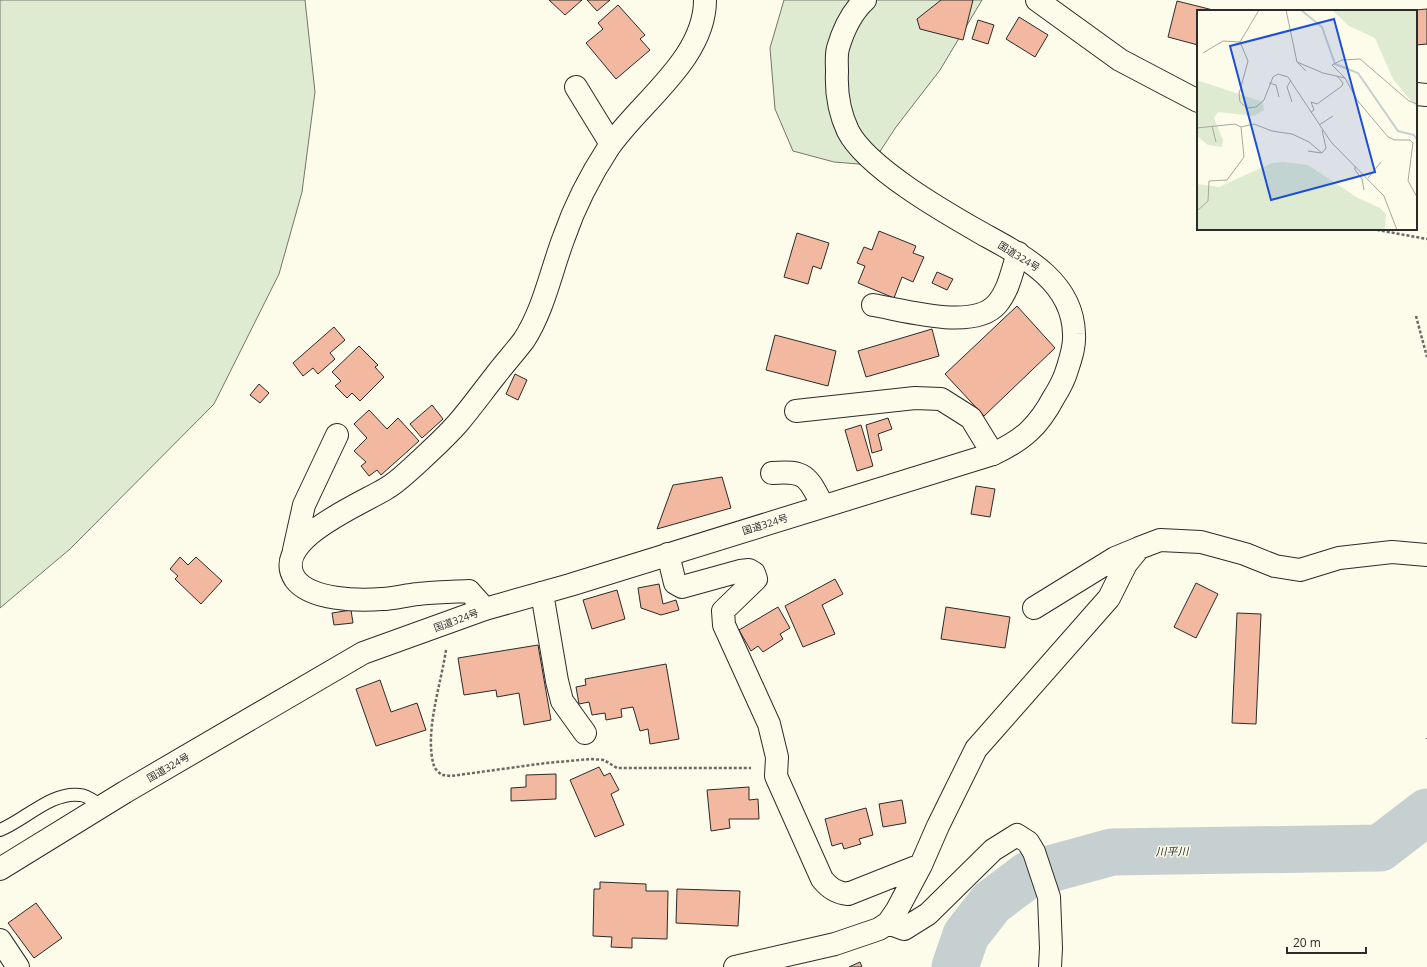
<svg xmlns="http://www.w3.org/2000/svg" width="1427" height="967" viewBox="0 0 1427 967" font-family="'Open Sans','Noto Sans JP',sans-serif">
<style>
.green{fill:#deebd1;stroke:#74746e}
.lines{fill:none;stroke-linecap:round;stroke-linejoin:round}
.river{stroke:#c7d0d0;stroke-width:47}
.building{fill:#f2b8a0;stroke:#2b2b2b}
.lane-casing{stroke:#2b2b2b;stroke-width:14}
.street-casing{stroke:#2b2b2b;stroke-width:24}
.highway-casing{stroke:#2b2b2b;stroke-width:24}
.path{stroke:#6a6964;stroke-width:2.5;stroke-dasharray:3 2;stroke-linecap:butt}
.lane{stroke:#fdfbea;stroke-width:12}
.street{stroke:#fdfbea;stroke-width:22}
.highway{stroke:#fdfbea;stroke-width:22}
.labels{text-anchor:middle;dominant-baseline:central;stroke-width:3;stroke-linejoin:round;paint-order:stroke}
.street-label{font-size:10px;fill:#2b2b2b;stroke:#fdfbea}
.water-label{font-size:11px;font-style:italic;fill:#2b2b2b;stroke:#fdfbea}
.inset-river{fill:none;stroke:#c7d0d0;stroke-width:2}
.inset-road{fill:none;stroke:#a9a89e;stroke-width:1}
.view{fill:#1d4ed8;fill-opacity:0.15;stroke:#1d4ed8;stroke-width:2}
.inset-edge{fill:none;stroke:#2b2b2b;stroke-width:2}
</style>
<rect width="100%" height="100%" fill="#fdfbea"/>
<path class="green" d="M0,0h305l10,92 -13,100 -23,82 -65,130 -144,145 -70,59z
M784,0h198l-42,70 -44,57 -25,38 -37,-3 -41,-11 -18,-42 -5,-61z"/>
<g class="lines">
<path class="river" d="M955,967l11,-32 25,-32 37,-28 84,-23 268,-4 47,-36"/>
</g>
<path class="building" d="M549,0h33l-17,15z
M587,0h23l-13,11z
M941,0h32l-10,40 -43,-11 -3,-10z
M1177,1l40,10h-19v34l-30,-8z
M618,5l27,30 -5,4 10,11 -34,29 -30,-36 17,-14 -5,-6z
M1427,9v35l-11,1v-34h-12z
M1019,17l29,18 -13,22 -29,-18z
M978,20l16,5 -6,19 -16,-5z
M879,231l37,15 -3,7 11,4 -11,25 -11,-5 -8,21 -36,-15 7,-17 -8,-3 7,-16 8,3z
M797,233l32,10 -8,26 -8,-3 -5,18 -24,-7z
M937,272l16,7 -6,11 -15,-7z
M1017,306l38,42 -71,68 -39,-42z
M334,327l11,13 -15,13 5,6 -17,15 -5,-6 -10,8 -10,-13z
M932,329l7,27 -73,21 -8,-26z
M775,335l61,16 -8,35 -62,-16z
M359,346l19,19 -3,2 9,10 -24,24 -8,-8 -5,5 -12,-12 6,-5 -9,-9z
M515,374l12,6 -9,20 -12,-6z
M259,384l10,9 -9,10 -10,-8z
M432,405l11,14 -21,19 -12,-14z
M369,410l18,19 11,-11 21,23 -38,34 -4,-5 -8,6 -8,-10 5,-4 -12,-11 13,-13 -13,-14z
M888,418l4,11 -14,5 4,16 -10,3 -6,-28z
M861,425l12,41 -16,5 -12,-41z
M722,477l9,31 -74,21 16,-44z
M976,486l19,3 -5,28 -19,-3z
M180,557l8,8 8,-8 26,24 -21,23 -26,-25 3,-3 -8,-7z
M835,579l8,15 -21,11 13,29 -32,13 -18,-41z
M1196,583l22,11 -22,44 -22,-11z
M659,584l4,20 13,-4 3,10 -18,5 -20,-7 -3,-20z
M617,590l8,29 -33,10 -9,-29z
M778,607l12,21 -10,6 3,5 -20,13 -5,-6 -7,5 -12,-21z
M946,607l64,10 -5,31 -64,-9z
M351,610l2,13 -19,2 -2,-12z
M1237,613l24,1 -5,110 -24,-1z
M538,645l13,75 -27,5 -5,-32 -22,4 -1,-7 -32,5 -6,-37z
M666,664l13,75 -29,5 -2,-15 -8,2 -7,-24 -12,2 1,8 -16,3 -1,-7 -13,2 -3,-13 -10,2 -3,-17 10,-2 -1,-6z
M380,680l11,32 26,-9 9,27 -50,16 -20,-57z
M599,767l5,9 6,-3 9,17 -8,4 13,31 -29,12 -25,-57z
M556,774v25l-45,2v-13l15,-1v-12z
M749,787v13l9,-1 1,20h-30l1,9 -19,3 -4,-41z
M902,800l4,23 -23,4 -4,-23z
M866,808l7,27 -14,4 2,5 -17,5 -2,-6 -10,3 -7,-27z
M600,882l46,2v7h22l-1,48 -35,-1v10l-21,-1 1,-10 -19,-1 1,-47h6z
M677,889l63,2 -2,35 -62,-3z
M36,903l26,35 -28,20 -26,-35z
M860,962l2,5h-13z"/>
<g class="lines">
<g class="lane-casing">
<path id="lane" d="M0,830c25,-10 52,-39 80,-35 7,0 16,8 22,11"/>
</g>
<g class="street-casing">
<path id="street" d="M576,87l35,57
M873,305c31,5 101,26 124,-1 12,-14 15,-33 21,-51
M796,411l119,-13 26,1 30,19 22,36
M772,473c34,-3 36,4 51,33
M294,550l10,-45 33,-70
M668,554l7,29 7,4 58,-16 9,-1 5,3 2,6 -33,32 1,14 45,99 8,33 -1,19 46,103c7,9 14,14 26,15l73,-29
M542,593l15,88 5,20 23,32
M1034,608l81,-50 22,-9
M485,609l-16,-18c-17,1 -34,1 -51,3 -12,1 -24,5 -36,5 -24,2 -72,1 -87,-20 -26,-39 69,-76 92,-91 9,-5 17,-13 25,-20 16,-15 32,-29 46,-45 13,-15 25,-32 37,-47 9,-12 20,-24 29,-36 20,-31 27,-69 40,-103 11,-32 26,-61 45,-90 31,-45 96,-88 96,-147
M888,923l16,6 24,-15 65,-64 24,-15 11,7 6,10 15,45 2,51 -1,19
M0,940l18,27
M735,967l100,-23 44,-15 9,-6 9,-13 24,-45 17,-39 38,-77 133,-151 17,-34 13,-16 21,-8 41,2 44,12 30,12 25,4 39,-12 53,-6 35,3"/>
</g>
<g class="highway-casing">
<path id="highway" d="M1037,0l83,60 78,41
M1416,94l11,1
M0,869l125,-77 238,-139 122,-44 85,-24 423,-131c30,-14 45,-27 61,-57 5,-8 9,-15 12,-24 4,-13 9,-25 8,-39 -1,-53 -51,-78 -91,-100 -37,-21 -116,-66 -135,-103 -9,-19 -12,-39 -11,-59 0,-8 -1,-17 1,-24 5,-17 14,-36 27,-48"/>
</g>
<path class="path" d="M1372,229l55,10
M1416,316l11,41
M446,650c-5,34 -22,83 -12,116 1,3 5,7 8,9l9,1 95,-13 45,-4 13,1 13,8h134
M1427,738v1"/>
<use href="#lane" class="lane"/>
<use href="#street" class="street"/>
<use href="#highway" class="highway"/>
</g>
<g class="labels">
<g class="street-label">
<text transform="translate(1019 256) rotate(32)">国道324号</text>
<text transform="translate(765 524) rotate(-17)">国道324号</text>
<text transform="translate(456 620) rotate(-20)">国道324号</text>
<text transform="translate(168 767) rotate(-30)">国道324号</text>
</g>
<g class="water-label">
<text transform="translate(1172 851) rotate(-1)">川平川</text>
</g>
</g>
<g transform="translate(1197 10)">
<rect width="220" height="220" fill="#fdfbea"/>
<path d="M135,0h85v98l-24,-29 -18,-41 -26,-12zM0,70l66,22 1,8 -10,6 -36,-4 -4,6 9,22 -1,7 -14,-2 -11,-9zM86,152l25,3 50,33 22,10 6,6 -1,15 -188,1v-46l22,3 53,-24z" fill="#deebd1"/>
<path class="inset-river" d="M104,0l21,17 13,37 23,9 40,58 16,4 3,5"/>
<path class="inset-road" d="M62,0l-19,32 8,19 -9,33 1,8 7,6 9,-1 8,-7 9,-23 5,-3 10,3 43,65 53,54 13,34M89,0l11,52 26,11 22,5 12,22 31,37 7,3h15l3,3 -5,38 9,16M6,43l20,-12 17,1M100,52l9,9M148,68l-13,-13 10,-5 18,-1 49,42 8,3M94,70l-4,7 5,15M72,73l7,2 3,12M114,102l3,-2 -3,-8 6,2 25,-18 1,-3 -6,-7M122,115l14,-9M15,116l4,16M0,118l38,-4 6,3 13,-3 18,7 20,3 17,8 13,11 4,-5 -4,-18M111,141l13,2M158,156v4l7,9 2,11M171,168l13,-16M0,201l11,-10 1,-20 18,-1 17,-23 -3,-30"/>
<path class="view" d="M137,9l41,153 -104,28 -41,-154z"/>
<rect width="220" height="220" class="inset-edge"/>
</g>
<path d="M1287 947v6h79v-6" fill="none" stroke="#2b2b2b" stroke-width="2"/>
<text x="1293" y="947" font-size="12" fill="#2b2b2b" stroke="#fdfbea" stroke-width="3" paint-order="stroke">20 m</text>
</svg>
